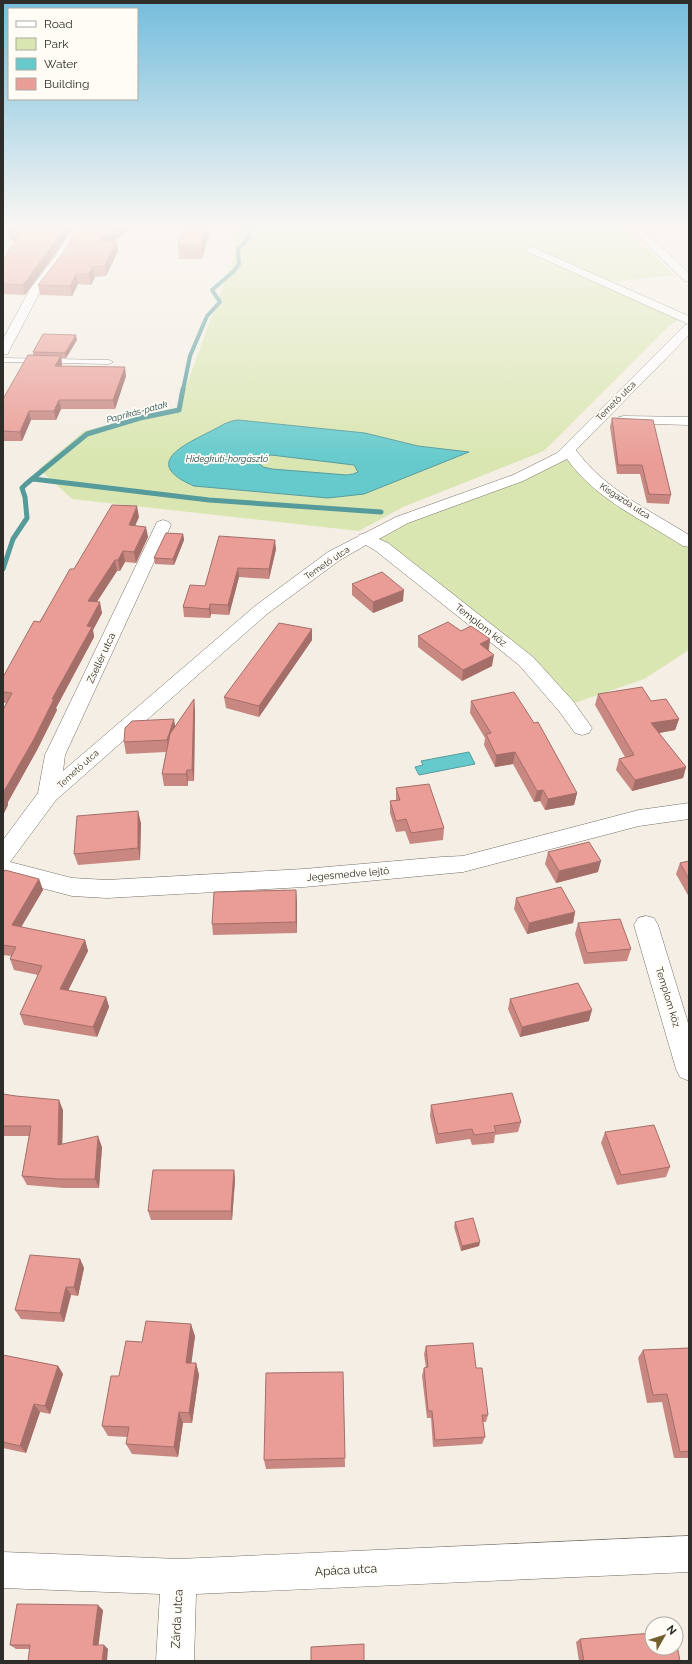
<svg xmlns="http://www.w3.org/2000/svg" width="692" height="1664" viewBox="0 0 692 1664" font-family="Raleway,sans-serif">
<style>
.green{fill:#d9e6b1;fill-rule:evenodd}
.water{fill:#66cacc;stroke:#569b9b;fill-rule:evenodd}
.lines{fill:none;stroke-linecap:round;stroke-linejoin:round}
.stream-far1{stroke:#569b9b;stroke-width:4}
.stream{stroke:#569b9b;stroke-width:5}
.lane-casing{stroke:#757067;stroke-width:1}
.street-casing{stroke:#757067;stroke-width:1}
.lane{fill:#fff;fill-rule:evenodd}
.street{fill:#fff;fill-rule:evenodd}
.wall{fill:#c98781}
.shaded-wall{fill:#a46e69}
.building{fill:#ea9d96;stroke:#a46e69}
.labels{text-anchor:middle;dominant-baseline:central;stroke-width:3.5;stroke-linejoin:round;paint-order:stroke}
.far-street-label{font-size:9px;fill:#2f2d29;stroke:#fffcf6}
.far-water-label{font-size:9px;font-style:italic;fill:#0e3e3f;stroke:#fffcf6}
.street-label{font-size:10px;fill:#2f2d29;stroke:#fffcf6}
.near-street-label{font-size:12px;fill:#2f2d29;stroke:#fffcf6}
</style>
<rect width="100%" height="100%" fill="#f4eee4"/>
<path class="green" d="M237,228h388l49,47 -63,7 73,34 -15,10 -125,125 -141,56 -44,24 -287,-32 -33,-30 45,-38 94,-23 56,-152zM232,421l133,12 53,13 50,6 -104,42 -36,4 -134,-12 -22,-13 -4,-7 1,-7z
M271,455l83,10 4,7 -11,3 -75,-6 -9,-2 -5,-5v-3z
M562,456l12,3 115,83v108l-45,29 -78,27 -40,-45 -161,-123z"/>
<path class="water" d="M238,420l127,13 53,13 51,6 -105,42 -36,4 -134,-12c-61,-26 4,-46 30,-62l8,-3zM271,455l83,10 4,7 -5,2 -6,1 -75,-6 -9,-2 -5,-5v-3z
M469,752l6,12 -56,11 -4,-8 8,-2 -2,-4z"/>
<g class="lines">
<path class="stream-far1" d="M183,390l7,-34 17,-40 13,-14 -8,-12 22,-19 5,-7 -1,-15 11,-11 -1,-10"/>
<path class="stream" d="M33,479l176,21 172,12
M3,569l10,-30 14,-21 -2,-21 -3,-9 4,-4 61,-50 53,-16 39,-8 4,-21"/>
<g class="lane-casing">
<path id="lane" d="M3,358l106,2 4,2 -4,2 -106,-2z"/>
</g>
<g class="street-casing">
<path id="street" d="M73,228h10l-17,30 -25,32 -32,61 -1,3 -5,1v-16l27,-50 25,-32z
M630,228h11l48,45v9l-4,-1z
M532,247l157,69v19l-113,115c28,39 73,60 113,85v12l-6,-1c-40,-26 -88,-47 -116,-87l-44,22 -115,42 -29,16 9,4 145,114 40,44 19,27 -3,5 -7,2 -7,-2 -16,-22 -40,-46 -143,-114 -10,-6 -26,15 -73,54 -211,186 -46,62 62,16 35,2 197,-11 138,-12 21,-1 176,-46 50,-7v16l-50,7 -176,46 -159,15 -197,11 -35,-2 -69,-18v-38l35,-47 7,-38 112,-233 6,-2 6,2 2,3 -106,230 -2,16 192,-165 73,-54 29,-15 2,-2 6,-2 31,-16 117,-42 44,-22 128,-128 3,-1 -160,-72 -1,-2 1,-2z
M624,416l65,1v8l-70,-2 -2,-3 2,-3z
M646,916l8,2 4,7 31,101v55l-9,-4 -4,-8 -42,-144 4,-7z
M689,1536v36l-493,22 -2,67h-38l4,-67 -157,-6v-36l176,7z"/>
</g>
<use href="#lane" class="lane"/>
<use href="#street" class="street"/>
</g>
<path class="wall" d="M10,228h62l-18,28 -29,39 -22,-1v-34l12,-19h-5l-2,-9z
M77,228h57l-21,13 5,10 -12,25 -11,1 -4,8 -13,-1 -6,12 -32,-1 -2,-10 28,-36z
M184,228h27l-9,31h-23l-1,-13z
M684,228h5v5z
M77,340l-11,18h-5l1,7v1l64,10 -11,33h-54l-5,11h-25l-9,21h-19v-42l30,-44v-3z
M612,418l59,77 -2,9 -22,-1 -7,-29h-23l-7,-47z
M139,517l-4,9 13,11 -12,26 -11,-1 -5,9h-3l-20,31 5,11 -9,17 1,7 -38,71 1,2 -20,40 -29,52v3l-5,10v-105l3,-7h-3v-26l71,-108z
M183,534l1,6 -10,25 -19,-1 -1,-6z
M219,536l57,13 -7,30 -30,-2 -10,38 -18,-1 -1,4 -26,-1 -1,-10 22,-21z
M352,584l51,17 -30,12 -21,-18z
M312,629v11l-53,77 -33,-9 -2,-11z
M461,631l29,8 -1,12 3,15 -30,15 -44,-34v-11z
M598,694l53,7 28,18 -4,11 -16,3 27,34 -3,11 -51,13 -16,-21 3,-11 6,-2 -30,-52z
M471,701l106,92 -3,12 -29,5 -5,-9 -6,1 -21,-38 -18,3 -11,-22 1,-7 -15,-25z
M195,710l-1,71h-6v5h-24l-2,-12 4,-22 -40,2 -2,-12 51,-16z
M396,788l48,40 -1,12 -33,4 -5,-13 -9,1 -6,-19v-12l6,-1z
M141,823l-1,37 -62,5 -4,-11z
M548,852l50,20 -42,11 -11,-19z
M689,861v36l-13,-23 4,-11z
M3,873l36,6 4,11 -22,37 64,13 3,11 -20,39 38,7 3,10 -12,30 -73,-12 -4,-11 18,-39 -24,-5 -4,-11 1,-3 -8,-1z
M516,898l59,14 -2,11 -46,11 -13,-25z
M297,901v32l-84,2 -1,-11z
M578,923l53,26 -4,12 -43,3 -9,-30z
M510,999l79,22 -69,16 -12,-28z
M3,1094l60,16 -1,34 40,3 -3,41h-35l-37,-3 -5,-9 7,-40h-26z
M431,1105l90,17 -3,10 -23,3 -1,8 -22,2 -2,-6 -34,5 -6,-28z
M605,1132l65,35 -4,10 -49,8 -16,-42z
M234,1170l1,10 -3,40h-81l-3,-9z
M455,1222l24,24 -18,5 -7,-24z
M80,1259l4,9 -6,28 -7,-1 -7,27 -43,-3 -6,-9z
M195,1336l-4,27h5l3,12 -7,48h-9l-5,34 -46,-3 -6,-10 2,-7 -20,-1 -6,-10 17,-50 23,-34z
M426,1346l50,22 12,47 -2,7h-3l2,15 -3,7 -49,3 -2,-29h-4l-5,-42 2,-8h2l-2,-14z
M689,1348v110h-15l-12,-56 -15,1 -9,-45 5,-8z
M3,1355l55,11 5,8 -13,40 -10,-2 -14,41 -23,-5z
M343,1372l2,95 -79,2 -2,-9z
M103,1610l-5,35 10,4h-92l-6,-4z
M580,1639l100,22h-101l-3,-19z"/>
<path class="shaded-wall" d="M64,228h8l-18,28 -29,39 -2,-10z
M118,228h16l-35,23 -2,-10z
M206,228h5l-9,31 -1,-13z
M117,241l1,10 -12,25 -2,-10z
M93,267l2,10 -4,8 -2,-11z
M76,274l2,10 -6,12 -2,-10z
M76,335l1,5 -11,18 -1,-5z
M61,356l1,9 -6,10 -1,-9z
M125,367l1,9 -11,33 -2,-9z
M59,400l2,9 -5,11 -2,-9z
M29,411l2,9 -9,21 -2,-9z
M137,506l2,11 -9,19 -1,-11z
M146,527l2,10 -12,26 -2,-11z
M183,534l1,6 -10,25 -1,-6z
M275,540l1,9 -7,30v-10z
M123,551l2,11 -5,9 -2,-11z
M115,560l2,11 -27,41 -2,-11z
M238,568l1,9 -10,38 -1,-10z
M404,590l-1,11 -30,12v-11z
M100,602l2,11 -9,17 1,7 -38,71 1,2 -20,40 -29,52v3l-5,10v-22l49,-94 35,-73z
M210,604l1,10 -1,4 -1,-9z
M312,629v11l-53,77v-11z
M490,639l-2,12 -8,-7z
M494,655l-2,11 -30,15 1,-11z
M194,699l1,11 -1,71 -2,-11z
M174,719l2,12 -7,21 -2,-12z
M679,719l-4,11 -27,5 3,-12z
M515,752l-2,12 -18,3 1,-12z
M686,767l-3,11 -51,13 3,-11z
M187,770l1,11v5l-2,-12z
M543,790l-3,11 -6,1 3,-11z
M577,793l-3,12 -29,5 3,-11z
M138,811l3,12 -1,37 -2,-12z
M601,861l-3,11 -42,11 3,-12z
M39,879l4,11 -27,46 -4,-11z
M296,890l1,11v32l-1,-11z
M575,912l-2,11 -46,11 2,-11z
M85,940l3,11 -24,48 -4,-10z
M106,997l3,10 -12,30 -4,-10z
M592,1010l-3,11 -69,16 2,-10z
M59,1100l4,10 -1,45 -4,-10z
M98,1136l4,11 -3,41 -4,-9z
M234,1170l1,10 -3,40 -1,-9z
M480,1242l-1,4 -18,5 1,-5z
M80,1259l4,9 -6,28 -4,-9z
M66,1287l5,8 -7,27 -4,-9z
M191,1324l4,12 -5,38 -4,-11z
M196,1363l3,12 -7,48 -3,-10z
M58,1366l5,8 -13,40 -5,-8z
M34,1404l6,8 -14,41 -6,-7z
M179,1412l4,11 -5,34 -4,-10z
M98,1605l5,5 -5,39 -5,-4z
M104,1645l4,4 -1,12h-5z"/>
<path class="building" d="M10,228h54l-12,18 -29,39 -20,-1v-24l18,-28h-13z
M77,228h41l-21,13h20l-13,25 -11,1 -4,7h-13l-6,12 -32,-1 28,-36z
M184,228h22l-5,18h-23z
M43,334l33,1 -11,18 -32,-1z
M28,355l33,1 -6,10 70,1 -12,33h-54l-5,11h-25l-9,21 -17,-1v-32z
M612,418l41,2 18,75 -22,-1 -7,-29h-24z
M112,505l25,1 -8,19 17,2 -12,25 -11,-1 -5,9h-3l-27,41 12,1 -13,24 5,1 -40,72h2l-20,40 -31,54v-51l1,-2h-1v-30l9,-17 -9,-1v-15l31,-56 6,1 30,-53h4z
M166,533l17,1 -10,25 -19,-1z
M219,536l56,4 -6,29 -31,-1 -10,37 -18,-1 -1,5 -26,-2 7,-22 15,1z
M382,572l22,18 -31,12 -21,-18z
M448,622l13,9 10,-5 19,13 -10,5 14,11 -31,15 -45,-34z
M279,623l33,6 -53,77 -35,-9z
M642,687l9,14 15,-2 13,20 -28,4 35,44 -51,13 -16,-21 15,-4 -36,-61z
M514,692l20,31 4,-1 39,71 -29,6 -5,-9 -6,1 -22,-39 -19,3 -10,-21 5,-1 -20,-32z
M194,699l-2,71h-5l-1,4h-24l8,-40z
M174,719l-7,21 -43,2 1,-14 7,-7z
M429,784l15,44 -33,5 -5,-14 -10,2 -6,-20 10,-1 -4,-12z
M138,811v37l-64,6 3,-38z
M589,842l12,19 -42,10 -11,-19z
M689,861v18l-9,-16z
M5,870l34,9 -27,46 73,15 -25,49 46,8 -13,30 -73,-13 22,-48 -32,-7 6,-12 -13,-2v-72z
M561,887l14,25 -46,11 -13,-25z
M296,890v32l-84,2 2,-32z
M620,919l11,30 -44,4 -9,-30z
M578,983l14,27 -70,17 -12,-28z
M512,1093l9,29 -27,4 2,6 -22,3 -2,-6 -34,5 -7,-29z
M3,1094l13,2 43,4 -1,45 40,-9 -3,43h-36l-37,-3 9,-50h-28z
M654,1125l16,42 -49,8 -16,-43z
M153,1170h81l-3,41h-83z
M473,1218l7,24 -18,4 -7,-24z
M30,1255l50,4 -6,28h-8l-6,26 -45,-3z
M146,1321l45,3 -5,39h10l-7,50 -10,-1 -5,35 -48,-3 3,-17 -27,-1 9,-50h8l7,-35 16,1z
M473,1343l3,25h6l6,47h-6l3,22 -50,3 -3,-29h-4l-4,-43 4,-1 -2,-21z
M689,1348v103l-9,1 -13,-58 -14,1 -10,-45z
M3,1355l55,11 -13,40 -11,-2 -14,42 -17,-4z
M343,1372l2,86 -81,2 2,-87z
M17,1604l81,1 -5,40h11l-2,16h-74l2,-16h-20z
M652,1633v15h24v-8l4,21h-96l-4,-22z
M364,1644v17h-53v-14z"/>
<linearGradient id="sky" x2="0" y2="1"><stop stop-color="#74bddd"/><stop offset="0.49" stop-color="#faf7f3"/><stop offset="1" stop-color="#faf7f3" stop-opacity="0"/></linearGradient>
<rect width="692" height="461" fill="url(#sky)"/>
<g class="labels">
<g class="far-street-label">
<text transform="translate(616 401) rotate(-45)">Temető utca</text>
<text transform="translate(625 501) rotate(33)">Kisgazda utca</text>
<text transform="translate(327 563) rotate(-34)">Temető utca</text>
<text transform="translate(78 769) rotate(-42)">Temető utca</text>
</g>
<g class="far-water-label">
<text transform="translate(137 412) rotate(-15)">Paprikás-patak</text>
<text x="227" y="459">Hidegkúti-horgásztó</text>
</g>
<g class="street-label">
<text transform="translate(481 625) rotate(38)">Templom köz</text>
<text transform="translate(101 658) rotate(-65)">Zsellér utca</text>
<text transform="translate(348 874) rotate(-5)">Jegesmedve lejtő</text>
<text transform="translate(668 997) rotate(73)">Templom köz</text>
</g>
<g class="near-street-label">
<text transform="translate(346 1570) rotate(-3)">Apáca utca</text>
<text transform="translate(177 1619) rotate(-87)">Zárda utca</text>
</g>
</g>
<rect width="692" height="1664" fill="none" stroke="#2f2d29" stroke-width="8"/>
<rect x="8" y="8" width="130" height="92" fill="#fffcf6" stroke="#aca9a4"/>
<rect x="16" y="21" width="20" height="6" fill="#ffffff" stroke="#aca9a4"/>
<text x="44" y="28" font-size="12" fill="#2f2d29">Road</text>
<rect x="16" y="38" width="20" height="12" fill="#d9e6b1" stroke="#aca9a4"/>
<text x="44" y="48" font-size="12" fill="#2f2d29">Park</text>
<rect x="16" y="58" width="20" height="12" fill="#66cacc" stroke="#aca9a4"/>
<text x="44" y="68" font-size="12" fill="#2f2d29">Water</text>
<rect x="16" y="78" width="20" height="12" fill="#ea9d96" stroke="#aca9a4"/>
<text x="44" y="88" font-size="12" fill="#2f2d29">Building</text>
<g transform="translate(664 1636) rotate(51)"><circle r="19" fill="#fffcf6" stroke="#aca9a4"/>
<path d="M0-3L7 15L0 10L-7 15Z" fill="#765f2f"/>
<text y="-6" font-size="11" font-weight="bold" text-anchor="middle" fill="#2f2d29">N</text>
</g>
</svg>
